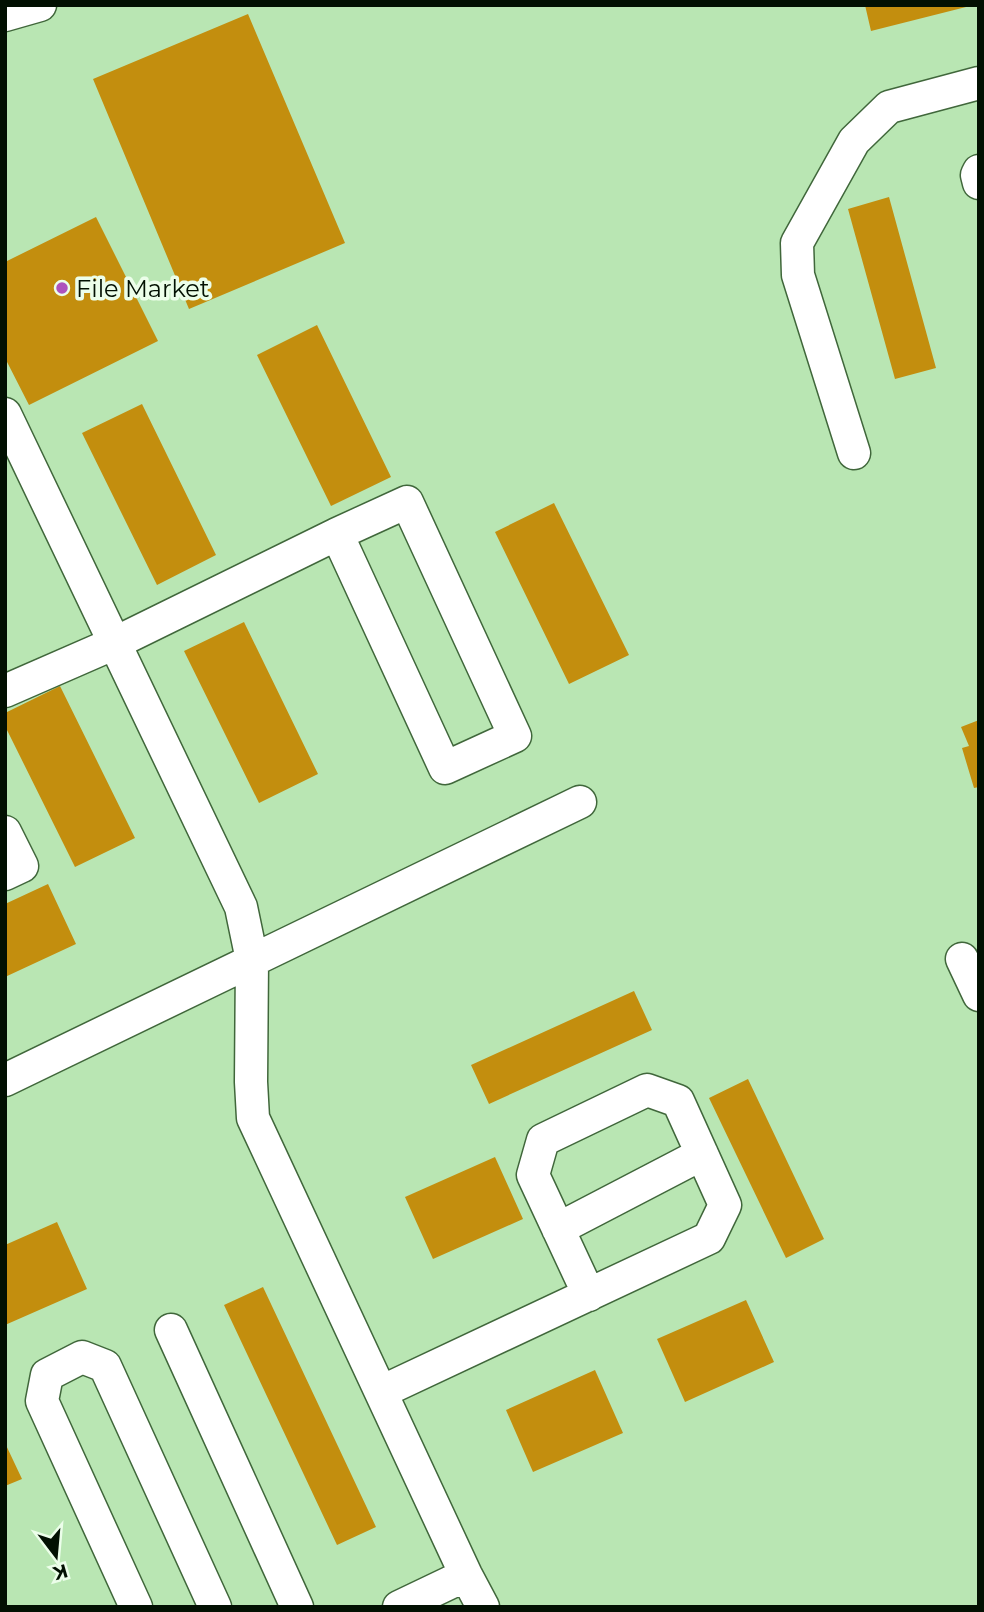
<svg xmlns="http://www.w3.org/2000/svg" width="984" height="1612" viewBox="0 0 984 1612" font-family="Montserrat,sans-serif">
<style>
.building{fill:#c38e0e}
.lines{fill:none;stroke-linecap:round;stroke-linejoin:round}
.minor-casing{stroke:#40673b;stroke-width:35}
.minor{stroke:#fff;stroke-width:32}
.poi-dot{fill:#ad52bd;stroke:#ecfeea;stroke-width:2.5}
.labels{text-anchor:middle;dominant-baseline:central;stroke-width:7;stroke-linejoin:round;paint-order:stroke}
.poi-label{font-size:24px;fill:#021002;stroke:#ecfeea;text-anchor:start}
</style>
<rect width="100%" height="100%" fill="#b9e6b3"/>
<path class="building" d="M865,5h105v1l-99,25z
M248,14l97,229 -156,66 -96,-230z
M889,197l47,171 -41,11 -47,-170z
M96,217l62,124 -129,64 -24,-47v-96z
M317,325l74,152 -60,29 -74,-151z
M142,404l74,151 -59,30 -75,-152z
M554,503l75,152 -60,29 -74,-152z
M244,622l74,152 -59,29 -75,-152z
M60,686l75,152 -60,29 -70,-141v-13z
M979,720v67l-5,1 -12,-40 7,-2 -8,-19z
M48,884l28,60 -71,33v-73z
M634,991l18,39 -163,74 -18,-39z
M748,1079l76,160 -38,19 -77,-160z
M495,1157l28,62 -90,40 -28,-62z
M57,1222l30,67 -82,36v-80z
M263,1287l113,240 -39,18 -113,-240z
M746,1300l28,62 -89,40 -28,-63z
M595,1370l28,63 -90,39 -27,-62z
M5,1443l17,36 -17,7z"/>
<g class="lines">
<g class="minor-casing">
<path id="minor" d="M5,15l35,-10
M979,171l-2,4 2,8
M5,414l236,493 11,53 -1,122 2,36 213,457 17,32
M854,453l-56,-178 -1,-32 57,-102 35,-34 90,-24
M5,691l110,-48 222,-109 70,-32 108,234 -70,32 -108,-234
M5,832l17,34 -17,8
M962,959l17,36
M5,1080l575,-278
M558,1229l144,-75
M171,1330l126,277
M381,1392l328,-154 16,-33 -47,-104 -31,-11 -104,50 -10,35 56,120
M136,1607l-94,-206 5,-26 35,-18 23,9 110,241
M399,1607l67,-32"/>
</g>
<use href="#minor" class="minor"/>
</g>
<circle class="poi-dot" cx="62" cy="288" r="7"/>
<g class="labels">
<g class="poi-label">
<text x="76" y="288">File Market</text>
</g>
</g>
<rect width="984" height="1612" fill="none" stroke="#021002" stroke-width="14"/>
<g transform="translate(56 1556) rotate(164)" stroke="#ecfeea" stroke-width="5" paint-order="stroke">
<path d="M0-5L12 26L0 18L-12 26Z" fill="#021002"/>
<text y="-10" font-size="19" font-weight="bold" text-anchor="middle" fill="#021002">K</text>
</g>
</svg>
